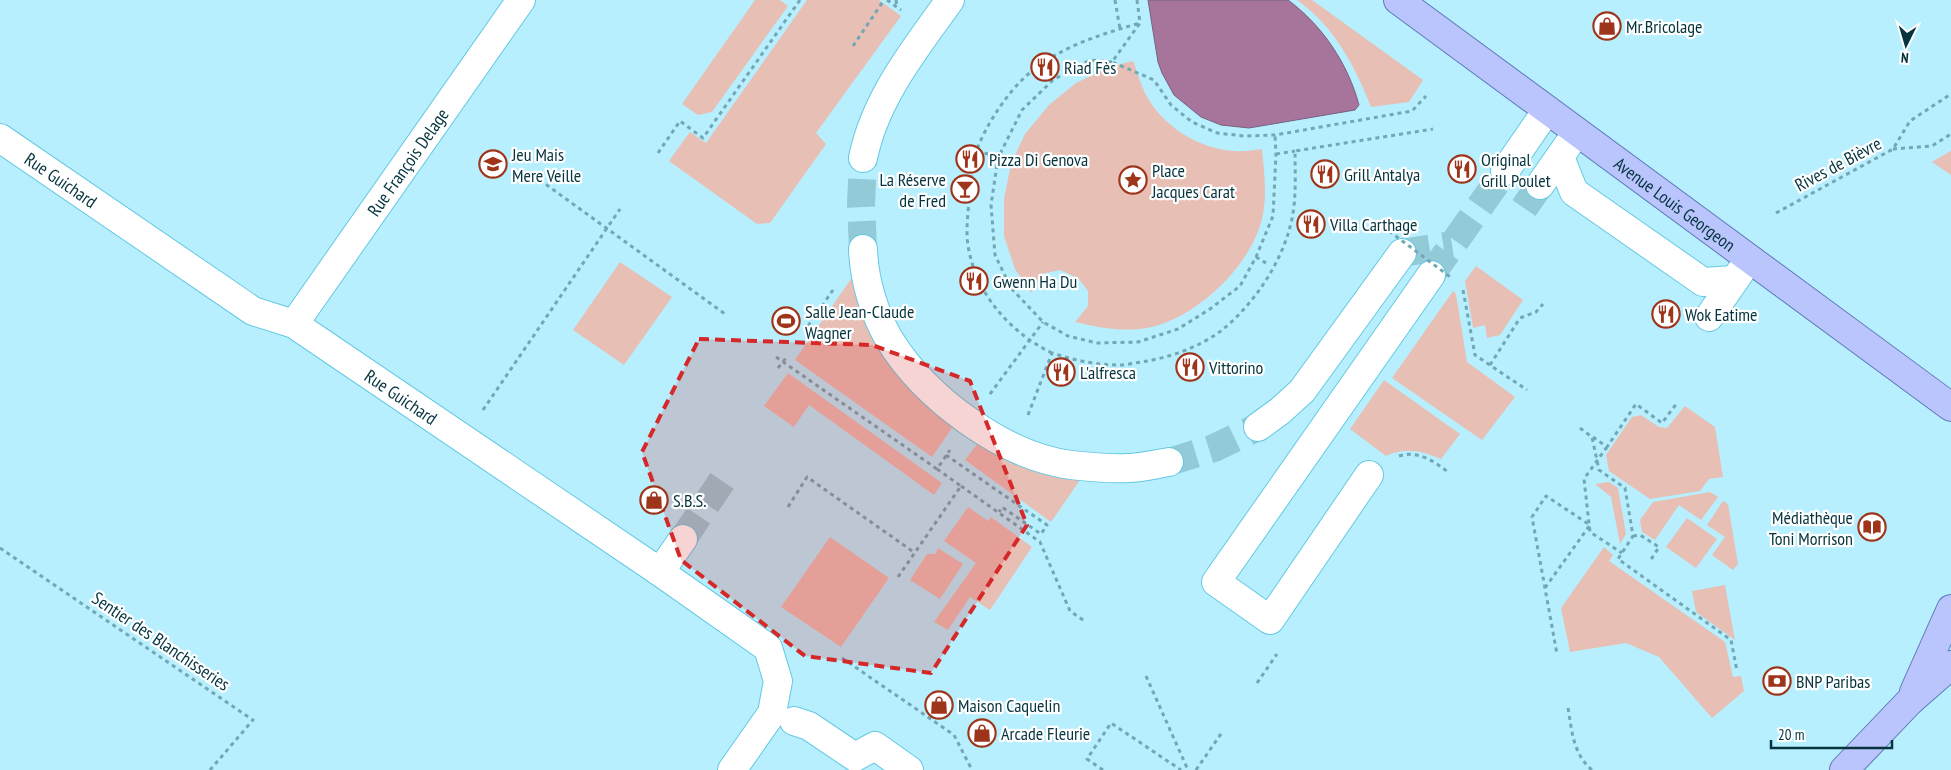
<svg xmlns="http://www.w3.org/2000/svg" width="1951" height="770" viewBox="0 0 1951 770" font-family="'PT Sans Narrow',sans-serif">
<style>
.green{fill:#e8bfb4}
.water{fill:#a7759c;stroke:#766280}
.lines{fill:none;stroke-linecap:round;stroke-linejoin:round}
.minor-tunnel{stroke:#93cad8;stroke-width:28;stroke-dasharray:28 14;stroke-linecap:butt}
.minor-casing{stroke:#64c9e1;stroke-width:30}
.major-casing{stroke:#5e79b9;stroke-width:30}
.path{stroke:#72a7b4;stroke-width:3;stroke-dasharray:4 4;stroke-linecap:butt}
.minor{stroke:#fff;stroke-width:28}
.major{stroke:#bbc5fd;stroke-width:28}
.path-bridge{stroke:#72a7b4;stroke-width:3;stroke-dasharray:4 4;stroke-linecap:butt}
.marked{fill:#d62828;fill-opacity:0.2;stroke:#d62828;stroke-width:4;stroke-dasharray:10 6;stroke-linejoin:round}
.labels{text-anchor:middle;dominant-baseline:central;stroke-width:4.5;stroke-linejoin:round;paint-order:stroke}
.poi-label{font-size:18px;fill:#05343e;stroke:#fff;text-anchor:start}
.street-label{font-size:18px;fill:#05343e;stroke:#fff}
</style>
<rect width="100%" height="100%" fill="#b7effe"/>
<path class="green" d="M755,0h25l8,6 -76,106 -14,3 -16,-11z
M807,0h72l22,16 -85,117 10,11 -56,79 -13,1 -88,-63 21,-29 16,11z
M1297,0h15l111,80 -14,22 -38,5c-16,-41 -37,-81 -74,-107z
M1133,61c4,10 7,22 12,32 17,33 53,56 90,58 8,1 18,-1 27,-2 2,22 5,44 1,65 -9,50 -67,105 -116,114 -26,4 -46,0 -72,-6l13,-16v-15l-10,-13 -18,-8 -19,4 -10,19 -16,-24 -11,-33v-37l7,-35 14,-30 24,-29 27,-22 33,-16z
M1951,151v24l-19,-13z
M620,262l52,35 -48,68 -51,-35z
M1476,266l47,34 -23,35 -13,3 -2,-13 -12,3 -8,-47z
M855,273l99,152 -22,32 -137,-97z
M1453,291l3,3 11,68 48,35 -33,43 -90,-62z
M788,373l154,110 -8,12 -125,-90 -15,22 -30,-21z
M1384,380l76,54 -19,25c-19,-8 -36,-12 -55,-3l-36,-27z
M1685,406l30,21 8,50 -14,2 -9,12 -50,8 -41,-28 -3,-16 26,-38 9,-2 18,12 8,1z
M978,443l102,37 -29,42 -86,-62z
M1609,482l9,6 8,46 -6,10 -9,-47 -16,-13z
M1710,492l8,5 -17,23 -22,-15 -24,35 -13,-8 -2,-12 13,-18z
M1723,501l5,3 10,60 -5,6 -21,-15 13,-18 -18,-12z
M968,507l20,14 3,-4 41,30 -42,63 -20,-13 -22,33 -14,-8 42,-59 -32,-22z
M1687,518l30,21 -21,29 -30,-21z
M830,537l59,41 -48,69 -60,-40z
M1604,547l9,8 -4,6 116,81 8,35 8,-1 3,15 -32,27 -53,-61 -33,-14 -56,9 -9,-44z
M938,548l25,16 -23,35 -30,-19 17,-26h8z
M1725,585l10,55 -39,-28 -4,-21z"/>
<path class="water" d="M1148,0h140c35,26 60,64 71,105l-4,5 -106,18 -28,-3 -20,-8 -27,-22 -12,-22 -4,-11z"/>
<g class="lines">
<path class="minor-tunnel" d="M1524,208l16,-23
M863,249l-2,-45 2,-46
M1402,253l50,-8
M1431,275l74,-104
M1169,462l45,-14 44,-21
M683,539l43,-64"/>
<g class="minor-casing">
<g id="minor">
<path id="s1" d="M0,138l253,173 41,13 366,248 108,76 10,33 -6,32 -40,57"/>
<path d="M1560,157l14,35 129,90 31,-2"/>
<path d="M863,158c12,-60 52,-109 87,-158"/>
<path d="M1505,171l42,-61"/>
<path d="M1540,185l28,-40"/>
<path d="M863,249c1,31 11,64 26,90 36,59 114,117 182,126 18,2 39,4 57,3 14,0 28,-4 41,-6"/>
<path d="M1709,317l32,-46"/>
<path id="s2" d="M294,324l227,-324"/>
<path d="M1258,427l22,-16 22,-20 100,-138"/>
<path d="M1369,475l-99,145 -54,-38 215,-307"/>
<path d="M660,572l23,-33"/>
<path d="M794,721l15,5 46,31 20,-11 34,24"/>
</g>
</g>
<g class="major-casing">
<g id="major">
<path id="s3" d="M1398,0l553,407"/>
<path d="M1914,692l37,-83"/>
<path d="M1844,770l66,-69 41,-36"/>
</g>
</g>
<path class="path" d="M887,0l14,10
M896,0l1,7
M1115,0l5,29
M1137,0l3,23 -28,39 42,18 17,25 21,17 25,11 27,3 31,-1 137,-24 14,-15
M853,46l31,-46
M1112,62l-22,-2 -37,20 -31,30 -24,48 -7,47 4,50 16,33 32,34 25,14 29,7 41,-1 40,-13 32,-20 30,-23 16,-29 17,-41 3,-62 -1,-19
M1893,149l39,-3 19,-12
M977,150l21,8
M658,153l22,-32 23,17 97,-138
M1276,154l19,-3
M533,175l192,139
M1776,213l117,-64 17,-28 41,-27
M1256,257l10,6
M1463,290l12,65 52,35
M808,326l25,-36
M1052,353c-41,-20 -74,-57 -83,-102 -4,-18 -1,-39 1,-57 1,-15 2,-30 7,-45 10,-25 28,-53 48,-72 33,-30 74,-42 115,-54
M776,357l161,112
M1490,365l30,-47 16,-6 7,-8
M778,368l8,-10
M990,394l53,-72
M483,410l137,-201
M1028,415l24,-62c22,7 43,12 67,12 7,0 15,-2 22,-3 28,-4 59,-15 81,-32 31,-25 58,-65 68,-103 7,-25 5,-51 5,-76l138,-22
M1580,428l12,9 7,33 26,18 8,48 -15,23 113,81 6,31
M1593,437l14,10 29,-43 26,19 15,-20
M1607,447l-23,32 6,53 32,21
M946,455l101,70 -6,9 -39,-27 -3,5
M1399,456c18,-6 35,5 49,16
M961,486l79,56 30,69 16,11
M788,507l19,-30 108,76
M1633,536l7,-1 19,12 -9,14
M0,548l253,172 -43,50
M898,577l63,-91 -24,-17 13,-19
M1545,588l45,-63 -44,-29 -14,21 25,137
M842,658l112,77 18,35
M1146,676l42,94
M1257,683l20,-29
M1568,708c4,23 5,46 24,62
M1103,770l-16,-11 24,-36 70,47
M1196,770l27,-39"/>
<use href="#minor" class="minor"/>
<use href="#major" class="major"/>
<path class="path-bridge" d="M1389,231l64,48"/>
</g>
<path class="marked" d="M699,339l173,6 98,36 57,144 -96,148 -126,-17 -124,-96 -39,-108z"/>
<defs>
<g id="shop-ring" transform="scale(1.4375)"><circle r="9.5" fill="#fff" stroke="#9e351b" stroke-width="1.5"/><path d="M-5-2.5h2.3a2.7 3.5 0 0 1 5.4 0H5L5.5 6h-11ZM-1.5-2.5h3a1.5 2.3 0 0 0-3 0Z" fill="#9e351b"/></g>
<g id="restaurant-ring" transform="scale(1.4375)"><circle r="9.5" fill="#fff" stroke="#9e351b" stroke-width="1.5"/><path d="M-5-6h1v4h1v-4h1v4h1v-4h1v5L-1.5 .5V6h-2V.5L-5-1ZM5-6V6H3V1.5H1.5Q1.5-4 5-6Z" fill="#9e351b"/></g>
<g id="school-ring" transform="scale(1.4375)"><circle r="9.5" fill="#fff" stroke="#9e351b" stroke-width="1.5"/><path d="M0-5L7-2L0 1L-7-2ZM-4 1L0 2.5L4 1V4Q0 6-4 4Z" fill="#9e351b"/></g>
<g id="sight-ring" transform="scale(1.4375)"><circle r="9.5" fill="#fff" stroke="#9e351b" stroke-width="1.5"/><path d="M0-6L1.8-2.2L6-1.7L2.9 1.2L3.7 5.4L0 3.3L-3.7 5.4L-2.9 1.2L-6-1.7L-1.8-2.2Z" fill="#9e351b"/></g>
<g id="bar-ring" transform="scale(1.4375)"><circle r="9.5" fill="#fff" stroke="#9e351b" stroke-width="1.5"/><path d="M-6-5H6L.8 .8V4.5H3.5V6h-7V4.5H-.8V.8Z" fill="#9e351b"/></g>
<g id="stadium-ring" transform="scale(1.4375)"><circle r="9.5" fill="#fff" stroke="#9e351b" stroke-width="1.5"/><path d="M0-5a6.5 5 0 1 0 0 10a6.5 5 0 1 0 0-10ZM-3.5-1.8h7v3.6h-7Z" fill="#9e351b"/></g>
<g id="library-ring" transform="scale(1.4375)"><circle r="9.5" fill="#fff" stroke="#9e351b" stroke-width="1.5"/><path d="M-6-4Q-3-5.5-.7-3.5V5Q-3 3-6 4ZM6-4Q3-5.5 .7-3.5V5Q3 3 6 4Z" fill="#9e351b"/></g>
<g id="bank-ring" transform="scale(1.4375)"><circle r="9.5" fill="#fff" stroke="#9e351b" stroke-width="1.5"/><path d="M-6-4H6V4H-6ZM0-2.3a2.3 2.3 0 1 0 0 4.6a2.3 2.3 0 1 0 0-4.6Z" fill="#9e351b"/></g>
</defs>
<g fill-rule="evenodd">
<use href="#shop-ring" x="1607" y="26"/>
<use href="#restaurant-ring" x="1045" y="67"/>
<use href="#restaurant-ring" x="970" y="159"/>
<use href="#school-ring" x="493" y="164"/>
<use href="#restaurant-ring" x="1462" y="169"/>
<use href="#restaurant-ring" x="1325" y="174"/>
<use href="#sight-ring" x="1133" y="180"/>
<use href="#bar-ring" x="965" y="189"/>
<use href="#restaurant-ring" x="1311" y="224"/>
<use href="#restaurant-ring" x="974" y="281"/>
<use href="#restaurant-ring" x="1666" y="314"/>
<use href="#stadium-ring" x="786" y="321"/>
<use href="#restaurant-ring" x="1190" y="367"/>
<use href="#restaurant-ring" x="1061" y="372"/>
<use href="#shop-ring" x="654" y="500"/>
<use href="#library-ring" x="1872" y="527"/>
<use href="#bank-ring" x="1777" y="681"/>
<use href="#shop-ring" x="939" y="705"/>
<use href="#shop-ring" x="982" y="733"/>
</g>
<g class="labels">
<g class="poi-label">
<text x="1626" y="26">Mr.Bricolage</text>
<text x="1064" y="67">Riad Fès</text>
<text x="512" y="154">Jeu Mais<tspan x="512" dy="21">Mere Veille</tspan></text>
<text x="989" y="159">Pizza Di Genova</text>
<text x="1481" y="159">Original<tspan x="1481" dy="21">Grill Poulet</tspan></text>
<text x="1152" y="170">Place<tspan x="1152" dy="21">Jacques Carat</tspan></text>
<text x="1344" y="174">Grill Antalya</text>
<text x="946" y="179" text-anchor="end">La Réserve<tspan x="946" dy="21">de Fred</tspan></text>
<text x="1330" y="224">Villa Carthage</text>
<text x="993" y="281">Gwenn Ha Du</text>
<text x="805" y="311">Salle Jean-Claude<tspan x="805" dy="21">Wagner</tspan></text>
<text x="1685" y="314">Wok Eatime</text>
<text x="1209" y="367">Vittorino</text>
<text x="1080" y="372">L'alfresca</text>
<text x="673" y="500">S.B.S.</text>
<text x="1853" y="517" text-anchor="end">Médiathèque<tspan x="1853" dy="21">Toni Morrison</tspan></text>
<text x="1796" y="681">BNP Paribas</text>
<text x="958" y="705">Maison Caquelin</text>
<text x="1001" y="733">Arcade Fleurie</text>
</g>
<g class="street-label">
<text stroke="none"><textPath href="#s2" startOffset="198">Rue François Delage</textPath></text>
<text transform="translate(1838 164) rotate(-28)">Rives de Bièvre</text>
<text stroke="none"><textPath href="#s1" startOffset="74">Rue Guichard</textPath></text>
<text stroke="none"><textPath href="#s3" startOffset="344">Avenue Louis Georgeon</textPath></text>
<text stroke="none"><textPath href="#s1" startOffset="479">Rue Guichard</textPath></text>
<text transform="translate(161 641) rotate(34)">Sentier des Blanchisseries</text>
</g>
</g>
<g transform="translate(1906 45) rotate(185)" stroke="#ffffff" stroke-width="4" paint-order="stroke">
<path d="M0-4L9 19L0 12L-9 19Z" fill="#05343e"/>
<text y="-8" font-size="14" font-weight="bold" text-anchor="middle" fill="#05343e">N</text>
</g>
<path d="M1771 740v8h121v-8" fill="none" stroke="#05343e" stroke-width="2.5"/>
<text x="1778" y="740" font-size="15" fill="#05343e" stroke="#ffffff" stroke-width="4" paint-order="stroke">20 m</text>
</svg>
